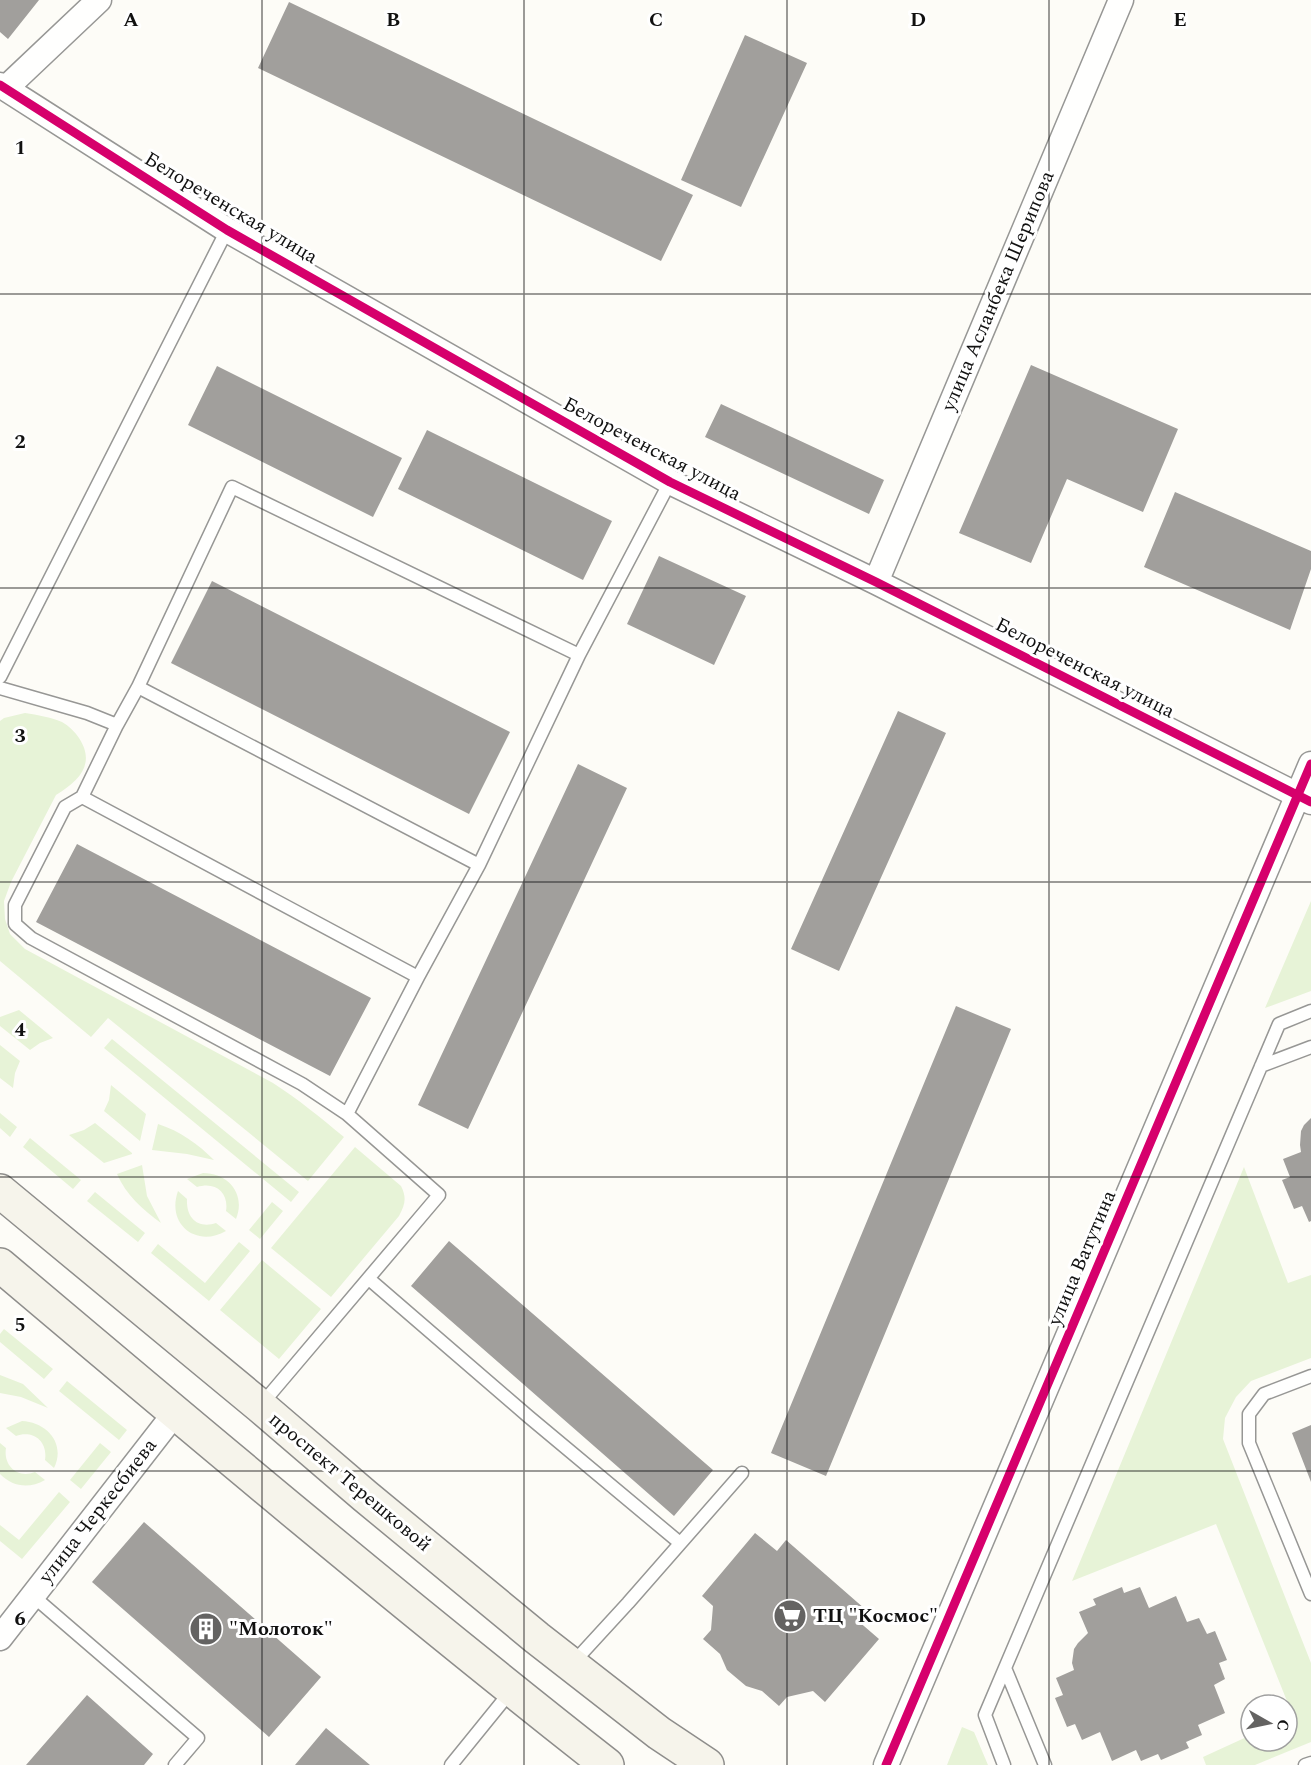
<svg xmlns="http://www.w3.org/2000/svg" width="1311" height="1765" viewBox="0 0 1311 1765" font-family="Spectral,serif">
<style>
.green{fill:#e7f3d7}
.building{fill:#a19f9c}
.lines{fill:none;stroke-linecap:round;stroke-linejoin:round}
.lane-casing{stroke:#979795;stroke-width:15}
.street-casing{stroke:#979795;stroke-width:27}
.secondary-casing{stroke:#8e8d8b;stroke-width:36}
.lane{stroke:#fffffe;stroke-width:12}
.street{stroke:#fffffe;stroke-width:24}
.secondary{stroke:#f6f4eb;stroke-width:33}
.cycleway-casing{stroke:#fff;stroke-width:13}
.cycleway{stroke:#d6006c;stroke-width:9}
.grid{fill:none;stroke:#111;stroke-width:1.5;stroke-opacity:0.55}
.labels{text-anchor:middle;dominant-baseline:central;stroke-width:6;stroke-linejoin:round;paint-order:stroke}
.street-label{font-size:20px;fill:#111;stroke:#fff}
.poi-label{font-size:20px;font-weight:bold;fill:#111;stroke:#fff;text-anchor:start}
.grid-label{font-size:20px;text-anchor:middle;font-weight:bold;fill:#111;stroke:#fff;stroke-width:6;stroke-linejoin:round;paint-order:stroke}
</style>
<rect width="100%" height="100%" fill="#fdfcf7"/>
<path class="green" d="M25,713c13,2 25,4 37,9 7,4 13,10 17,16 17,26 0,43 -23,57l-45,87 -7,19 1,18 5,15 15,15 248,134c25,16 48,35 71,54l-36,44 -200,-163 -17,19 -91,-76v-240l4,-3z
M1311,901v90l-46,17z
M19,1010l34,28 -13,5 -10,7 -30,-24v-9z
M112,1039l187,153 -8,10 -187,-154z
M0,1045l20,16 -5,12 -2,15 -13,-10z
M111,1085l35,29 -6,27 -36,-30 5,-11z
M0,1113l17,14 -7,10 -10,-9z
M95,1123l37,30v1l-28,9 -35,-28 15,-5z
M158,1124c22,7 40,20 56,36l-27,-6 -35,-4z
M30,1138l51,42 -8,9 -50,-42z
M355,1147l46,39c6,12 4,19 -2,30l-68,81 -60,-49z
M142,1165l5,31 14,27c-18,-13 -35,-28 -44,-49z
M1244,1167l44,116 23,-8v83l-60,23 -15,16 -11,21 -2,21 88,224v79l-56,23h-49l-3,-8 48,-22v6h36v-21l6,-4 -77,-192 -144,57z
M203,1173c26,0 43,22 33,46l-10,-8c3,-18 -10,-30 -29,-24l-10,-8z
M178,1191l9,8c-1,19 11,30 29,24l10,8c-29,17 -60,-6 -48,-40z
M95,1192l50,41 -7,9 -51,-41z
M272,1202l11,9 -23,28 -11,-9z
M239,1242l11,9 -41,50 -58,-48 7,-9 47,39z
M262,1260l59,49 -42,50 -59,-49z
M4,1329l49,40 -9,10 -44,-37v-8z
M0,1375l23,9 25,24 -27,-11 -21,-4z
M67,1381l60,49 -8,10 -60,-49z
M22,1421c25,1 44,23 32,47l-9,-8c3,-19 -12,-30 -29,-24l-10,-8z
M0,1443l6,5c-3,18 12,31 29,24l10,8c-16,9 -32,7 -45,-6z
M100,1443l11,9 -30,37 -11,-9z
M59,1492l11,10 -48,57 -22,-18v-16l19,15z
M962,1727l12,5 14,33h-41z"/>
<path class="building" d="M0,0h39l-31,39 -8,-7z
M289,2l404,193 -32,66 -403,-193z
M745,35l62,28 -66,144 -60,-27z
M1031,365l147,64 -35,83 -76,-33 -36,84 -72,-30z
M217,366l185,92 -29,59 -185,-92z
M721,404l163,76 -15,34 -164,-77z
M427,430l185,91 -29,59 -185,-91z
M1175,492l136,59v18l-21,61 -146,-63z
M659,556l87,40 -32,69 -87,-41z
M212,581l298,151 -41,82 -298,-151z
M898,711l48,22 -107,238 -48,-22z
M578,764l49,24 -159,341 -50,-24z
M77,844l294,154 -41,78 -294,-154z
M956,1006l55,23 -185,447 -55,-23z
M1311,1118v103l-2,1 -7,-16 -8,3 -12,-29 8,-3 -7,-18 18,-7 -1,-7 1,-14 3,-6z
M449,1241l264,229 -39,46 -263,-230z
M1311,1425v57l-19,-49z
M144,1522l177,155 -52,60 -177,-155z
M755,1533l22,18 9,-11 79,69 -8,11 22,19 -54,63 -12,-11 -26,6 -8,9 -17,-15 -16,-5 -19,-16 -7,-16 -17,-15 8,-9 2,-24 -11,-10z
M1122,1587l2,6 16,-6 9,21 27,-12 11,26 12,-4 8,16 8,-3 12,29 -8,3 6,16 -11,6 11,28 -27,12 4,10 -16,7 3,6 -28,12 -3,-6 -17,7 -5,-11 -24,11 -12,-29 -18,8 -7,-16 -8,3 -12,-29 8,-3 -7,-17 18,-8 -2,-7 2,-14 4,-6 10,-10 -9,-21 17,-7 -3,-6z
M87,1695l66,59 -9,11h-118z
M326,1728l44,37h-75z"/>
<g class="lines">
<g class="lane-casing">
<path id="lane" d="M0,677l227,-447
M138,687l94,-200 347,168
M0,688l87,25 30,12 -35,72 -17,10 -50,98v19l16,14 271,146 45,30 92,81 -178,210
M117,725l21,-38 341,178
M82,797l336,180
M1261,1066l50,-19
M347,1114l71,-137 61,-112 100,-210 91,-173
M369,1279l160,138 151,126
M1311,1376l-47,18 -15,20v29l62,151
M33,1596l165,142 -23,27
M572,1664l56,-61 114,-130
M1005,1668l40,97
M451,1765l60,-74
M1004,1765l-19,-50 294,-691 32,-13
M1305,1765l6,-2"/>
</g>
<g class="street-casing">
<path id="street" d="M0,85l227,145 443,252 206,100 435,220
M6,88l93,-88
M876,582l245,-582
M0,1638l175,-225
M886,1765l425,-1001"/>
</g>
<g class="secondary-casing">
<path id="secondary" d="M0,1191l260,215 105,90 172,142 122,95 48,32
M0,1265c200,169 401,338 607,500"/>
</g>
<use href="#lane" class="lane"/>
<use href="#street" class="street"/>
<use href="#secondary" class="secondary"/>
<g class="cycleway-casing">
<path id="cycleway" d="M0,85l227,145 443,252 206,100 435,220
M886,1765l425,-1001"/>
</g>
<use href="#cycleway" class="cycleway"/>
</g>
<path class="grid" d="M262,0v1765M524,0v1765M787,0v1765M1049,0v1765M0,294h1311M0,588h1311M0,882h1311M0,1177h1311M0,1471h1311"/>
<defs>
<g id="supermarket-disc" transform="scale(1.725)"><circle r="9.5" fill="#646362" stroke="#fff"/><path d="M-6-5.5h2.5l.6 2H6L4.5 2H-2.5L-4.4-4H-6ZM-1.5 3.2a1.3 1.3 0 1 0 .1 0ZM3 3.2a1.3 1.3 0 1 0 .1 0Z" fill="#fff"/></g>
<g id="building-disc" transform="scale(1.725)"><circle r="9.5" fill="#646362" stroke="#fff"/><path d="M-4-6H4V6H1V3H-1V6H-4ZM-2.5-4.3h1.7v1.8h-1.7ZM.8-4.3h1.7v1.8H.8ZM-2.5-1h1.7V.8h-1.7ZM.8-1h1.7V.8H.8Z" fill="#fff"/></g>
</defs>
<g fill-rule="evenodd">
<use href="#supermarket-disc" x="790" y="1616"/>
<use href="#building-disc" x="206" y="1629"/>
</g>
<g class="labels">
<g class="street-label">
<text transform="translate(231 208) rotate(31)">Белореченская улица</text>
<text transform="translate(998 291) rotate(-67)">улица Асланбека Шерипова</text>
<text transform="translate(652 449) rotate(28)">Белореченская улица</text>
<text transform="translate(1085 668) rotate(27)">Белореченская улица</text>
<text transform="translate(1082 1258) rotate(-67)">улица Ватутина</text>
<text transform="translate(350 1482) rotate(40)">проспект Терешковой</text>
<text transform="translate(98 1511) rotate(-52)">улица Черкесбиева</text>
</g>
<g class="poi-label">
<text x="813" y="1616">ТЦ "Космос"</text>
<text x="229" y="1629">"Молоток"</text>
</g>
</g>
<g class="grid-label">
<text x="131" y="26">A</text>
<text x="393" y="26">B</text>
<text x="656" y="26">C</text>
<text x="918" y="26">D</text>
<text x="1180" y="26">E</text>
<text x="20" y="154">1</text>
<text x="20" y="448">2</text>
<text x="20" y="742">3</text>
<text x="20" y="1036">4</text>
<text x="20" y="1331">5</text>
<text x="20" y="1625">6</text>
</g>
<g transform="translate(1269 1723) rotate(99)"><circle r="28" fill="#ffffff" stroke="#a0a0a0" stroke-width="1.5"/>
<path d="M0-4.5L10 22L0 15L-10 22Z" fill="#646362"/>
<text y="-9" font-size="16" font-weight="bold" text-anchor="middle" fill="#111111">С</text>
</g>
</svg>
